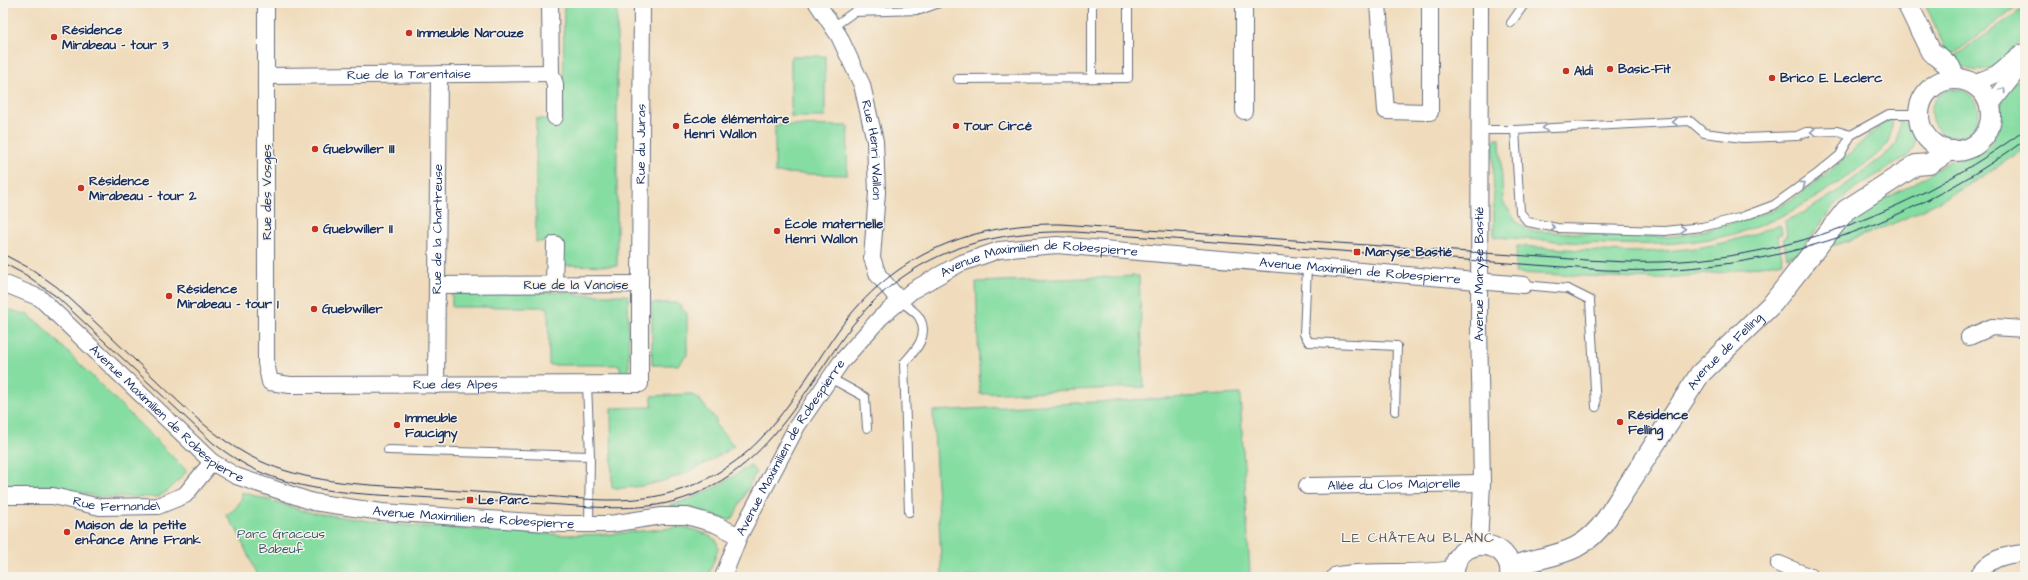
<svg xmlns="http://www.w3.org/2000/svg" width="2028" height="580" viewBox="0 0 2028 580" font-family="'Architects Daughter',sans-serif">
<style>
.green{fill:#85dda2;stroke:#508680}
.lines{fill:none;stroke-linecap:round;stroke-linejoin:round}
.service-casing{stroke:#666c7f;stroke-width:10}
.minor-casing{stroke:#666c7f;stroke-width:18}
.tertiary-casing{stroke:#666c7f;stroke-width:22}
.service{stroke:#fff;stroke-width:8}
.minor{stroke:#fff;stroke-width:16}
.tertiary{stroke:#fff;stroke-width:20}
.tram{stroke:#1b2f5e;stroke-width:1}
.oneway{stroke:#8d97ae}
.poi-dot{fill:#c8321e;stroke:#f7f3e8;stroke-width:1.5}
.labels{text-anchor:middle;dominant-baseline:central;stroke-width:3;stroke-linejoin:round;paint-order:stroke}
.poi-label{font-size:13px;font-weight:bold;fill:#1b2f5e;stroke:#f7f3e8;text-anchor:start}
.street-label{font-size:13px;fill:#1b2f5e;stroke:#f7f3e8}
.park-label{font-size:13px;fill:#365a6f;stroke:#f7f3e8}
.neighbourhood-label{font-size:14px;letter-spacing:1px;fill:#5b5865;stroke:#f7f3e8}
</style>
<rect width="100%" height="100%" fill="#f7f3e8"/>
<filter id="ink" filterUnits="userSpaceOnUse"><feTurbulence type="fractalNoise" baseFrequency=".025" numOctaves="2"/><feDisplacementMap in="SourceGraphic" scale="8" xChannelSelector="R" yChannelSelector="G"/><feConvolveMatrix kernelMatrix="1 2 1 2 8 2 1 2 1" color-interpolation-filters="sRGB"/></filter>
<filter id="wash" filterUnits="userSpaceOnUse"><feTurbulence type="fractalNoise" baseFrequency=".012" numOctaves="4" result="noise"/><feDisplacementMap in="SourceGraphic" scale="16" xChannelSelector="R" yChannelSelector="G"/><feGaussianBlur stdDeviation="0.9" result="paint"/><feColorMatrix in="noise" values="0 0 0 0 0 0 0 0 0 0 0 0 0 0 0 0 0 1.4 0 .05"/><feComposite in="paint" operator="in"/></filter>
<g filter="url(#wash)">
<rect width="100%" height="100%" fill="#f0dcbc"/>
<path class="green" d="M564,3h53v263l-60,-1v-24l-21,1v-123h27z
M1925,3h96l-66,50h-8z
M2025,7v27c-24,28 -37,51 -75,26z
M791,56h34v61h-34z
M2025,75v73c-50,35 -106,68 -164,88 -10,3 -22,9 -32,10l16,-21 20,-12 -1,-4 48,-24 38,-24 21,-4 10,-6 11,-9 5,-11 5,-30 14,-20z
M1931 113a24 24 0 1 1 48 0a24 24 0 1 1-48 0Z
M1893,118c-1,8 -2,17 -5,24 -5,11 -36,31 -47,39 -36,25 -82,50 -126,57 -72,13 -148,3 -221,-1l-1,-95 3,-4h4l3,64 15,21 12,8 137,6 24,-3 79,-22 30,-18 30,-23 57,-52z
M1900,120c16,10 20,20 8,36l-53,32 -23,20 -32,45 -13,4 -4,-19 4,-2 -2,-15 22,-10 28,-18 54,-41 8,-10z
M775,125l73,1 -1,49 -72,-2z
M1778,225l3,1 1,8 -5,1 6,27 -57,10 -70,7 -141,-6 2,-27c93,5 172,17 261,-21z
M1139,276l5,111 -164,7 -4,-112z
M572,292l4,3h52l1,83h-8l-1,-13h-71l-1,-58h-96v-14z
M652,303h25l10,10v42l-9,10h-26z
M10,310l18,5 14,11 145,145 -18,19 -11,7h-60l-44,-11 -51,-1v-171z
M690,394l8,4 19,23 -3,2 20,23c-37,25 -77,43 -122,42l-1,-80 41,-1v-11z
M1240,394l10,181 -33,2h-275l-9,-166z
M750,465l6,7 -23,46 -6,2 -36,-12 -20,-1v-2c29,-8 54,-22 79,-40z
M242,492l66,20 90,13 166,10 47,-1 71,-7c12,2 25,6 35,14l1,8 -10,28h-451l-19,-45 -12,-17c9,-5 17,-13 16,-23z"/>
</g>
<g filter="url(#ink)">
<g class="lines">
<g class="service-casing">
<path id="service" d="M1092,3v75
M1511,23l14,-20
M833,27l21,-15 66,-2 19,-7
M958,79l170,-1v-75
M1479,130h36
M1851,135l-14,-4 -31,1 -9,4 -54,2 -39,-5 -14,-12 -175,9 5,82 8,10 29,6 108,3 37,-4 37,-9 35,-13 43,-31 23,-19 11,-20 38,-21h29
M1307,267l-3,67 5,8 88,4 -2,65
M1524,285l44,4 22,11 6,107
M900,301c5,4 15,10 19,16 11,18 -3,33 -15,46l5,149
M830,378l35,19 2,31
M388,450l202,6 -3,-72
M589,524l1,-68"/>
</g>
<g class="minor-casing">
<g id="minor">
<path id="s1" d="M266,3v360l4,19 20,3 350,-1v-100l-203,1"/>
<path d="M550,3l1,70 4,11v33"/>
<path id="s2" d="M817,3l22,33 23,49 13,56 2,51 -5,66 6,17 22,26"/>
<path d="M1378,3l8,108 44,1v-109"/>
<path id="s3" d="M267,76l284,-3"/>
<path d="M1976,85l8,-6 12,-5 26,-21"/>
<path d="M1990,106l25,-32 10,-23"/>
<path d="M1244,111v-108"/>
<path id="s4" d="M3,283l37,15 172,164 24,14 77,26 69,10 181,12h47l52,-8h25l28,8 24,12 58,-110 44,-64 39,-44 33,-28 46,-26 40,-14 58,-5 467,40"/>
<path id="s5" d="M640,284l2,-281"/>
<path d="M554,285l1,-41"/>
<path d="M1969,337l23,-10 33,2"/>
<path id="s6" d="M436,385l3,-311"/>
<path id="s7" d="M1307,486l175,-3"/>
<path id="s8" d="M3,496h50l47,11 58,-1 27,-11 27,-33"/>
<path id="s9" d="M1479,545l3,-62 -3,-158 1,-322"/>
<path d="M1779,564l31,13"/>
<path d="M723,577l16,-41"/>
<path d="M1977,577c11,-19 28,-22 48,-24"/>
</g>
</g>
<g class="tertiary-casing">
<g id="tertiary">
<path d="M1907,3l24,49 8,5 11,10 5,11"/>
<circle cx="1955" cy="115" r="36"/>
<path id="s10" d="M1510,567c41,-14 70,-9 97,-49l93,-144 73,-71 73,-93 70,-45 13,-1 20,-13"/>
<path d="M1337,577c38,-6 78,0 117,-6"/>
<path d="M1454,577c-3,-44 61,-41 56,0"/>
</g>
</g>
<use href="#service" class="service"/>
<use href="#minor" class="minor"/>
<use href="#tertiary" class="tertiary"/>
<path class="tram" d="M3,254l30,16 24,17c34,30 66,62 99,93 28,27 57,56 92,75 48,26 102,29 155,32 42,3 83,6 125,8 40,2 83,9 124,2 35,-6 68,-22 95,-45 34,-30 61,-77 86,-114 54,-80 132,-115 227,-114l526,36c24,1 48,3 72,2 134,-3 260,-54 367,-132
M3,263l23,12 31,22 156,146c21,16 44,30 69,37 50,16 114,15 167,19 32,2 65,3 98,5 50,3 99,10 146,-9 54,-22 86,-63 117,-109 19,-27 36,-56 59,-80 56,-58 127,-76 206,-74l530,38c157,5 293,-38 420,-130"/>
</g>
<defs><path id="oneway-chevron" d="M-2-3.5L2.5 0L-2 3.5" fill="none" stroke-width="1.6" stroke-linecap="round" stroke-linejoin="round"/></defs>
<g class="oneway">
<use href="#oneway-chevron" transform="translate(2003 90) rotate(-55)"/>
<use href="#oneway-chevron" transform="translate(1675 122) rotate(177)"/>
<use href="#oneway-chevron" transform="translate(1545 128) rotate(177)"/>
<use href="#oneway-chevron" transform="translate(1813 132) rotate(177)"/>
<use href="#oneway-chevron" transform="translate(1803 184) rotate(-36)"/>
<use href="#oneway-chevron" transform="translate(1553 228) rotate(6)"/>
<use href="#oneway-chevron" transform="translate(1683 229) rotate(-6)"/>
</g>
</g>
<g class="poi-dot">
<circle cx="409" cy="33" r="4"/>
<circle cx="54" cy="37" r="4"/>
<circle cx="1610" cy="69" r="4"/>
<circle cx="1566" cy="71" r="4"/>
<circle cx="1772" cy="78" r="4"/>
<circle cx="676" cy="126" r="4"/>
<circle cx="956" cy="126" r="4"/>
<circle cx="315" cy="149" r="4"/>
<circle cx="81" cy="188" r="4"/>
<circle cx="315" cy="229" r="4"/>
<circle cx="777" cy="231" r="4"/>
<rect x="1353" y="248" width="8" height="8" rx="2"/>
<circle cx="169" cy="296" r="4"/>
<circle cx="314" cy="309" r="4"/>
<circle cx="1620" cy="422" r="4"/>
<circle cx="397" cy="425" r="4"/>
<rect x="466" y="496" width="8" height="8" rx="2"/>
<circle cx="67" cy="532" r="4"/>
</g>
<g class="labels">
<g class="poi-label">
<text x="62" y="30">Résidence<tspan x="62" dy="15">Mirabeau - tour 3</tspan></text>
<text x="417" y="33">Immeuble Narouze</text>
<text x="1618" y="69">Basic-Fit</text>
<text x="1574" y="71">Aldi</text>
<text x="1780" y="78">Brico E. Leclerc</text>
<text x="684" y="119">École élémentaire<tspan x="684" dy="15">Henri Wallon</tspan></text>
<text x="964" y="126">Tour Circé</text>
<text x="323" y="149">Guebwiller III</text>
<text x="89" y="181">Résidence<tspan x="89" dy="15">Mirabeau - tour 2</tspan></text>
<text x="785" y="224">École maternelle<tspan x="785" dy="15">Henri Wallon</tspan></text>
<text x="323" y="229">Guebwiller II</text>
<text x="1365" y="252">Maryse Bastié</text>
<text x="177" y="289">Résidence<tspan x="177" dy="15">Mirabeau - tour 1</tspan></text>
<text x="322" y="309">Guebwiller</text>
<text x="1628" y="415">Résidence<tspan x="1628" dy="15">Felling</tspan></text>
<text x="405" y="418">Immeuble<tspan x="405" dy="15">Faucigny</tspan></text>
<text x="478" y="500">Le Parc</text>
<text x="75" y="525">Maison de la petite<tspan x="75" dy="15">enfance Anne Frank</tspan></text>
</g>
<g class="street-label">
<text stroke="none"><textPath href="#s3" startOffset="142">Rue de la Tarentaise</textPath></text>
<text stroke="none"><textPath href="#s5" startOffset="140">Rue du Juras</textPath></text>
<text stroke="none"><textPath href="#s2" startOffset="160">Rue Henri Wallon</textPath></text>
<text transform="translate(267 192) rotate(-90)">Rue des Vosges</text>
<text stroke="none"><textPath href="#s6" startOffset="156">Rue de la Chartreuse</textPath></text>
<text stroke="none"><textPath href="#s4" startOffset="1256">Avenue Maximilien de Robespierre</textPath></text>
<text stroke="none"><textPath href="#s4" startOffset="1580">Avenue Maximilien de Robespierre</textPath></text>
<text stroke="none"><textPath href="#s9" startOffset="271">Avenue Maryse Bastié</textPath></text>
<text x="576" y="285">Rue de la Vanoise</text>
<text stroke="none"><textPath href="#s10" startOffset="317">Avenue de Felling</textPath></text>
<text stroke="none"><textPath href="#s1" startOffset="565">Rue des Alpes</textPath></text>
<text stroke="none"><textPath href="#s4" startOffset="212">Avenue Maximilien de Robespierre</textPath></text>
<text stroke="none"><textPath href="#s4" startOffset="921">Avenue Maximilien de Robespierre</textPath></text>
<text stroke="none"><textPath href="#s7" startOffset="87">Allée du Clos Majorelle</textPath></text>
<text stroke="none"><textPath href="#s8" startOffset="114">Rue Fernandel</textPath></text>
<text stroke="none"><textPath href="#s4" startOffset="548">Avenue Maximilien de Robespierre</textPath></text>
</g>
<g class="park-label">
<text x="281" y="534">Parc Graccus<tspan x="281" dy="15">Babeuf</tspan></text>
</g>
<g class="neighbourhood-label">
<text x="1418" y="538">LE CHÂTEAU BLANC</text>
</g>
</g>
<rect width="2028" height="580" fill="none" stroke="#f7f3e8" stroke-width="16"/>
</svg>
